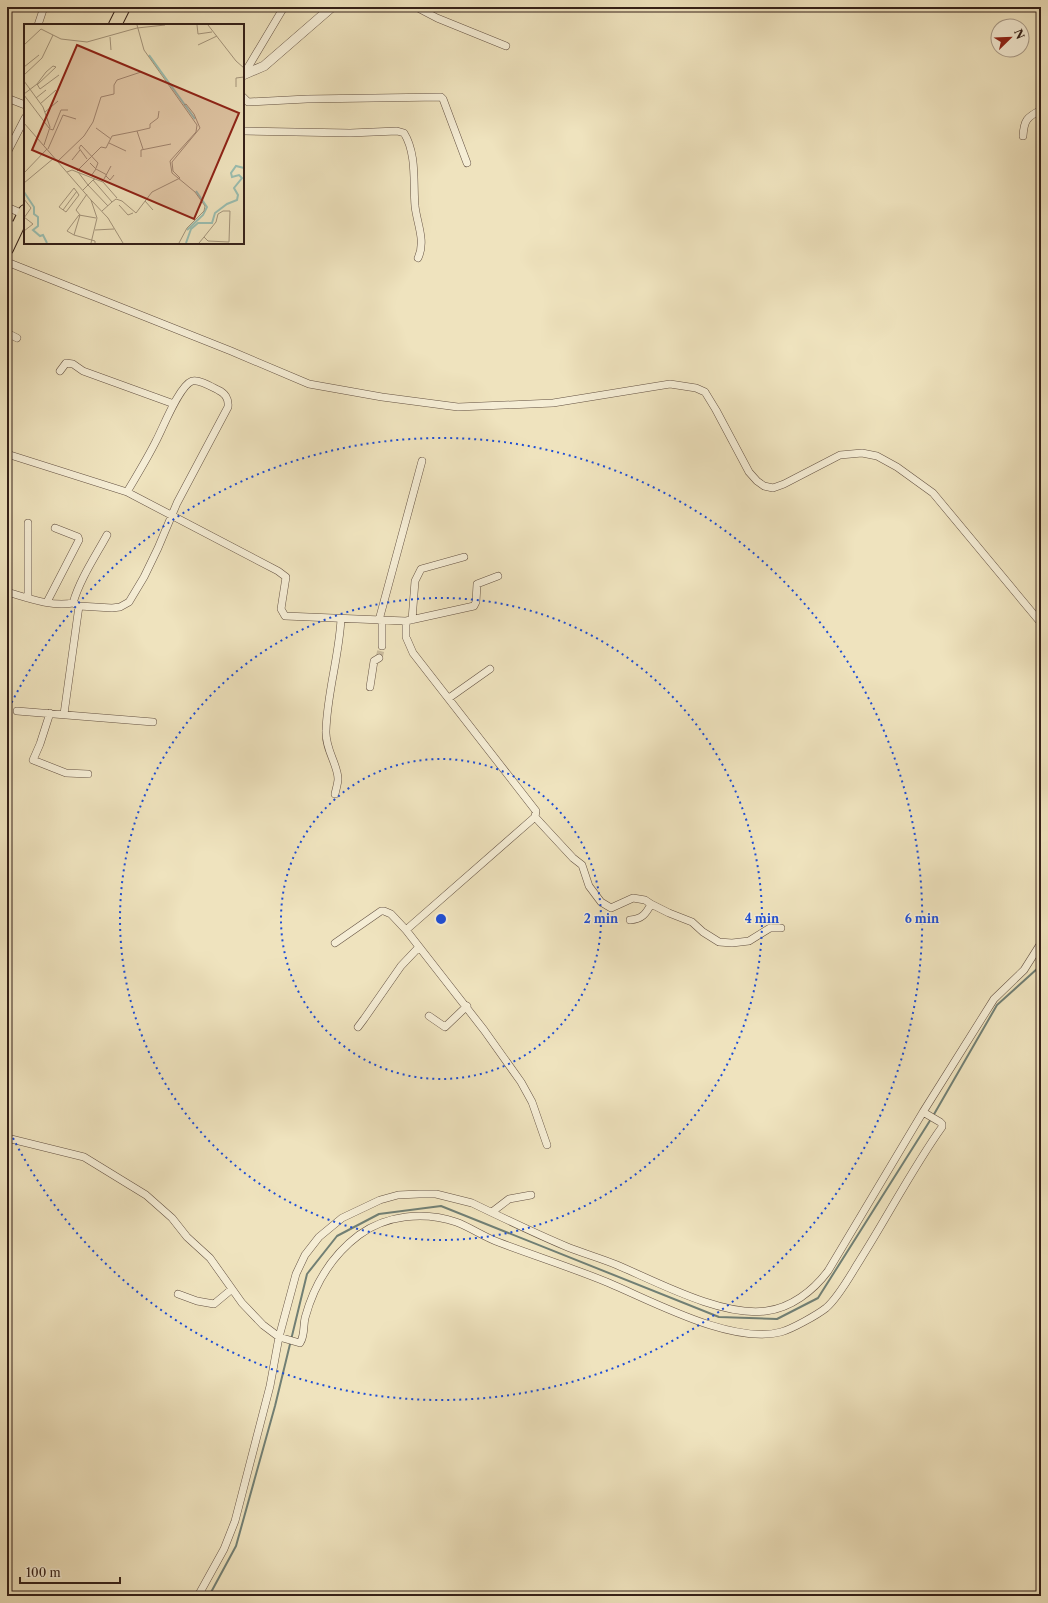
<svg xmlns="http://www.w3.org/2000/svg" width="1048" height="1603" viewBox="0 0 1048 1603" font-family="'Libre Caslon Text',serif">
<style>
.lines{fill:none;stroke-linecap:round;stroke-linejoin:round}
.stream{stroke:#717f74;stroke-width:2}
.minor-tunnel{stroke:#cabc9d;stroke-width:7;stroke-dasharray:7 3.5;stroke-linecap:butt}
.minor-casing{stroke:#635142;stroke-width:8}
.tertiary-casing{stroke:#635142;stroke-width:10}
.trunk-casing{stroke:#342018;stroke-width:14}
.minor{stroke:#f5edd5;stroke-width:7}
.tertiary{stroke:#f5edd5;stroke-width:9}
.trunk{stroke:#efe3be;stroke-width:12}
.ring{fill:none;stroke:#1d4ed8;stroke-width:2;stroke-dasharray:2 4}
.inset-river{fill:none;stroke:#9abeb1;stroke-width:2}
.inset-road{fill:none;stroke:#a4957c;stroke-width:1}
.view{fill:#8f2418;fill-opacity:0.15;stroke:#8f2418;stroke-width:2}
.inset-edge{fill:none;stroke:#342018;stroke-width:2}
.centre{fill:#1d4ed8;stroke:#f5edd5;stroke-width:2}
.ring-label{font-size:12px;text-anchor:middle;font-weight:bold;fill:#1d4ed8;stroke:#f5edd5;stroke-width:3;stroke-linejoin:round;paint-order:stroke}
</style>
<rect width="100%" height="100%" fill="#efe3be"/>
<filter id="stains"><feTurbulence type="fractalNoise" baseFrequency=".005" numOctaves="4"/><feColorMatrix values="0 0 0 0 .2 0 0 0 0 .09 0 0 0 0 .02 0 0 0 .5 -.17"/></filter>
<radialGradient id="worn" r=".72"><stop offset=".6" stop-color="#630" stop-opacity="0"/><stop offset="1" stop-color="#630" stop-opacity=".3"/></radialGradient>
<g class="lines">
<path class="stream" d="M933,1116l64,-111 41,-37 3,-6
M209,1596l27,-50 39,-140 32,-132 30,-38 42,-22 62,-8 278,111 58,2 41,-21 113,-179"/>
<path class="minor-tunnel" d="M379,658l3,-12"/>
<g class="minor-casing">
<path id="minor" d="M416,7l21,11 69,28
M38,25l6,-18
M244,74l40,-67
M243,97l5,5 59,-3 134,-2 2,2 24,64
M7,98l18,7
M243,131l107,2 47,-2 7,2c13,21 9,50 11,73 2,18 11,35 3,52
M1023,136c1,-16 4,-19 18,-26
M7,153l18,-35
M7,207l16,7
M7,223l11,4
M7,262l224,89 78,33 73,13 76,10 95,-4 117,-19 26,4 9,4 11,18 33,62 8,9 7,5 9,2 11,-4 56,-29 22,-2 15,3 20,11 36,26 108,130
M7,333l10,5
M60,371l6,-8 7,1 10,7 91,33
M7,454l120,38 151,79 8,6 -5,32 4,7 121,5v16l7,16 123,158 -1,6 -129,113
M28,523v75
M7,592c21,6 44,15 66,11 7,-24 22,-46 34,-68
M47,602l32,-62 -1,-3 -23,-9
M79,606l33,2 8,-1 9,-5 15,-25 14,-29 19,-45 51,-96c1,-8 -3,-14 -10,-17 -6,-3 -19,-11 -26,-9 -13,5 -29,47 -36,60 -9,18 -19,34 -29,51
M379,620l43,-159
M382,620v26
M412,620l3,-39 6,-12 43,-12
M406,621l68,-15 2,-4 1,-18 21,-8
M370,687l4,-26 5,-3
M449,698l41,-29
M17,711l136,11
M50,713l-10,31 -7,16 33,13 22,1
M64,714l15,-108 -4,-2
M335,794c1,-5 3,-11 3,-15 0,-14 -13,-30 -12,-48 1,-38 13,-74 15,-112
M535,817l38,41 9,7 7,21 12,16 10,6 22,-10 12,2 6,4 18,9 23,9 11,10 16,10 13,1 17,-2 21,-13h11
M630,920c12,-1 16,-6 21,-16
M335,943l46,-32h3l7,3 15,16 78,100 37,52 11,20 15,43
M429,1016l16,11 22,-21
M358,1027l6,-8 37,-53 18,-19
M7,1138l77,19 62,38 26,23 15,19 23,21 32,45 21,22 16,12 21,6c5,-8 3,-16 5,-25 9,-33 26,-62 54,-83 27,-20 65,-24 97,-13 14,5 28,15 42,20 37,14 75,26 111,41 45,19 124,62 172,49 11,-3 36,-17 45,-24 13,-11 25,-34 34,-48 28,-44 52,-91 82,-133v-3l-2,-2 -17,-10
M492,1212l17,-13 22,-4
M178,1294l19,7 17,3 18,-15
M198,1596l26,-47 11,-28 35,-135 9,-49 17,-63 9,-19 14,-18 23,-19 38,-18 18,-5 21,-1h17l36,9c31,15 62,30 93,43 17,7 35,12 52,19 40,17 105,52 149,46 25,-3 47,-20 62,-40l95,-159 71,-113 30,-29 17,-27"/>
</g>
<g class="tertiary-casing">
<path id="tertiary" d="M243,75l21,-9 68,-59"/>
</g>
<g class="trunk-casing">
<path id="trunk" d="M115,25l9,-18
M7,249l18,-38"/>
</g>
<use href="#minor" class="minor"/>
<use href="#tertiary" class="tertiary"/>
<use href="#trunk" class="trunk"/>
</g>
<g class="ring">
<circle cx="441" cy="919" r="160"/>
<circle cx="441" cy="919" r="321"/>
<path d="M9 708A481 481 0 1 1 9 1130"/>
</g>
<g transform="translate(24 24)">
<rect width="220" height="220" fill="#efe3be"/>
<path class="inset-river" d="M125,31l46,64M0,168l10,15v7l4,3v9l-5,4 7,6 3,-1 4,8M163,206l16,-15 4,-8 -11,-16M162,219l5,-14 7,-6h14l3,-10 12,-9 10,-4 1,-5 -4,-7 8,-10 -3,-3 -7,2 -1,-4 5,-7 8,2"/>
<path class="inset-road" d="M113,1l7,25 53,75 -1,7 -26,29 2,12 23,19 10,14 -1,5 -17,17 -8,15M173,1l1,9 14,-2M184,1l28,36 8,7M86,13l1,13M0,21l17,-16 20,10 26,3 50,-14 28,-3M174,21l19,-9M0,43l15,-12M0,51l18,-17 11,-23M0,57l19,26 7,20 -6,18M13,60l9,-12 7,-6 3,1 -19,18M212,63v-9l8,-1M0,70l13,-10 3,5 19,-14M0,71l25,33M12,74l10,-8M16,80l16,-14M21,88l13,-11M0,99l67,77 6,18 -6,25M72,104l15,11M26,105l3,1 8,-20h7M113,107l13,-3v-4l8,-6 1,-7M85,119l17,8M24,125l15,-34 13,4M117,133v-7l30,-6M63,135l-8,-11 2,-3 17,18 -2,5M48,136l8,-10M34,137l26,-25 9,-14 8,-25 13,-3v-9l3,-5 24,-8M66,139l6,6 -5,7M72,145l11,6M53,147l24,-24 5,1 6,-12 25,-5 6,18M43,148l5,-2 23,9 -2,1M54,148l10,13 -5,5M0,149l23,-24M82,152l4,4 4,-5M71,155l8,3 14,16M80,155l7,-13M0,159l30,-25M50,164l5,7 -13,17 -7,-5zM63,170l-11,16 4,5 -6,20 21,6v2M0,175l7,9 -7,10M67,176l17,18 15,25M121,177l8,9M95,181l9,10 5,-2M84,182l-20,-21 5,-5 19,22 4,-3 6,2 14,12 16,-21 28,-14 -7,-7 -1,-9 28,-34 -6,-14 -8,-10 -2,1M39,186l14,-19M78,187l10,-9M71,206l19,-1M0,207l9,-7 -9,-7M50,211l-7,-4 12,-16 17,3M175,219l5,-6 12,-15 2,-8 5,-3h7l-1,31 -21,-1 -4,-4"/>
<path class="view" d="M53,21l162,68 -45,106 -162,-69z"/>
<rect width="220" height="220" class="inset-edge"/>
</g>
<circle cx="441" cy="919" r="6" class="centre"/>
<g class="ring-label">
<text x="601" y="923">2 min</text>
<text x="762" y="923">4 min</text>
<text x="922" y="923">6 min</text>
</g>
<rect width="1048" height="1603" fill="none" stroke="#efe3be" stroke-width="24"/>
<rect x="8" y="8" width="1032" height="1587" fill="none" stroke="#342018" stroke-width="2"/>
<rect x="12" y="12" width="1024" height="1579" fill="none" stroke="#342018"/>
<g transform="translate(1010 38) rotate(67)"><circle r="19" fill="#f5edd5" stroke="#a89b89"/>
<path d="M0-3L7 15L0 10L-7 15Z" fill="#8f2418"/>
<text y="-6" font-size="11" font-weight="bold" text-anchor="middle" fill="#342018">N</text>
</g>
<path d="M20 1577v6h100v-6" fill="none" stroke="#342018" stroke-width="2"/>
<text x="26" y="1577" font-size="12" fill="#342018" stroke="#f5edd5" stroke-width="3" paint-order="stroke">100 m</text>
<rect width="100%" height="100%" filter="url(#stains)"/>
<rect width="100%" height="100%" fill="url(#worn)"/>
</svg>
